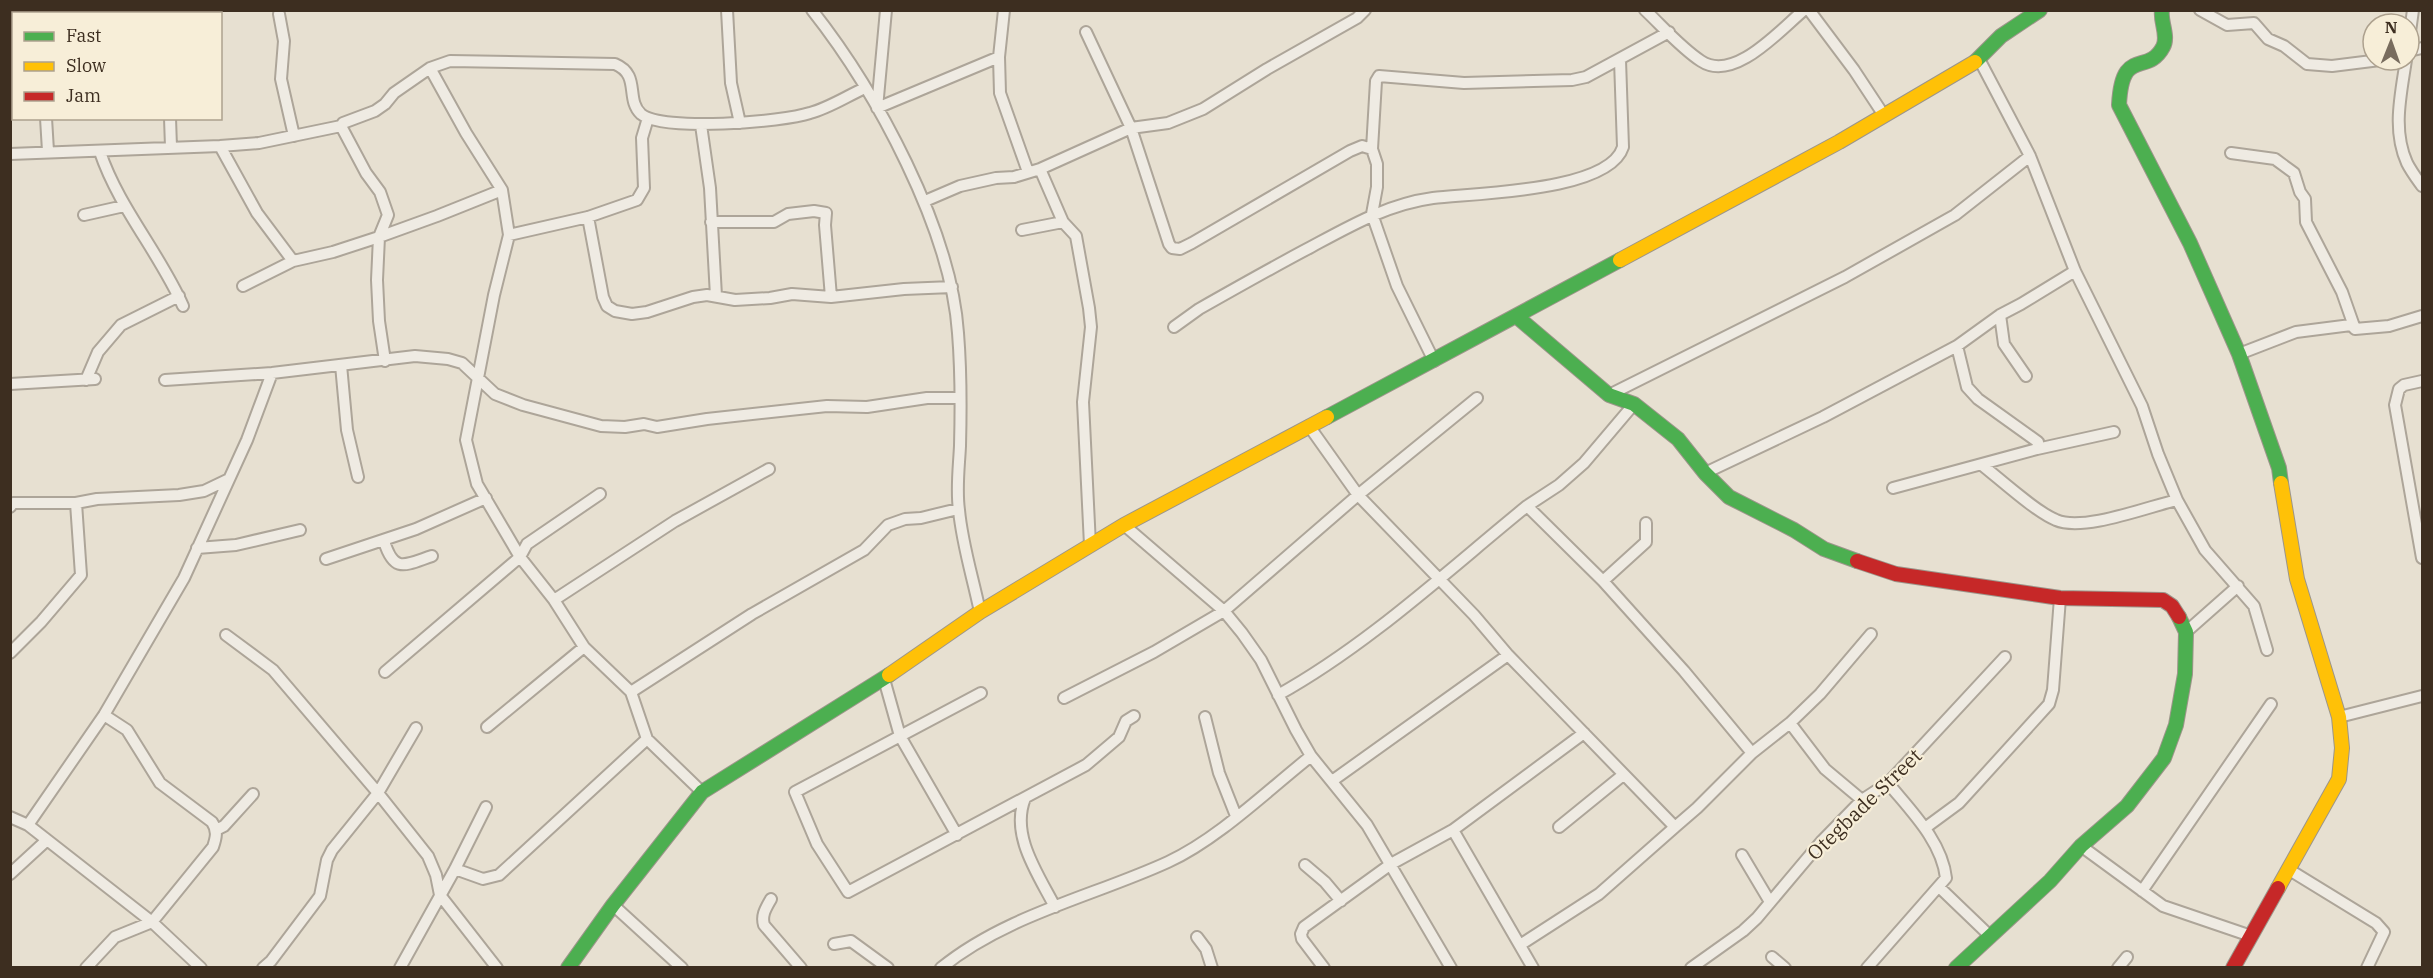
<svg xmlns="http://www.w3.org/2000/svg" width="2433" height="978" viewBox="0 0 2433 978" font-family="'IBM Plex Serif',serif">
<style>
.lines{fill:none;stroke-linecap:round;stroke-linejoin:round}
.street-casing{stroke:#ada599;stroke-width:14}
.fast-casing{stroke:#9c958a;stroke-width:16}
.slow-casing{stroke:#9c958a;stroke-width:16}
.jam-casing{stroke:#9c958a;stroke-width:16}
.street{stroke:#efebe3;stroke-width:10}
.fast{stroke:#4caf50;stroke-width:14}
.slow{stroke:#ffc107;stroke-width:14}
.jam{stroke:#c62828;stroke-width:14}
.labels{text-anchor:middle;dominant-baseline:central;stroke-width:4.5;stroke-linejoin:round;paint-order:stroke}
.street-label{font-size:20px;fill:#3d2e20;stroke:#f7eed8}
</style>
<rect width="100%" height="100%" fill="#e7e0d1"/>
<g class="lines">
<g class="street-casing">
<path id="street" d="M39,10v4
M158,10l1,4
M727,10l4,73 9,40
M812,10c64,81 139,219 146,323 3,37 3,76 2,113 -1,21 -4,43 -1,64 3,34 14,68 21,102
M886,10l-9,98 122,-51
M1004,10l-5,47 1,36 28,79
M1645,10c18,17 36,38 56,51 33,22 79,-31 103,-51
M1809,10l45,60 29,44
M2200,10l27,15 27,-2 14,16 16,7 23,18 25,2 48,-6
M279,14l5,27 -3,38 13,57
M1086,32l45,96 38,116 3,4 8,1 12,-6 158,-92 12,-5 10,3 5,15v23l-5,27 25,72 37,75
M2409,39l4,-29
M2409,51l13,-3
M1979,59l51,97 45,115 67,135 16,48 19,46 28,50 49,56 13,44
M2406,60c-5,34 -14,70 1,103 4,8 10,16 15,23
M430,68l36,65 36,57 7,45 -15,60 -28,145 11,44 43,73 34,43 30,47 47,45 16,47 55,53
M46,118l2,33
M170,118l1,29
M701,125l9,63 6,108
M341,126l25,47 14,19 8,23 -9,22 -2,43 2,41 6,40
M220,146l37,67 36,48
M1372,149l4,-68 3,-5 85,7 108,-3 14,-3 83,-45
M100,152c19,56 59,100 83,154
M2231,153l44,6 19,14 6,19 5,7 1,23 36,70 13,37
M10,154l210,-8 39,-3 82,-17 2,-3 32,-12 10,-7 9,-11 36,-25 20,-7 165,3c26,11 10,35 26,50 21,18 142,8 169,-1 19,-5 37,-17 55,-25
M1040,169l23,53 13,14 13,72 2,19 -8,75 7,143
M925,201l35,-15 36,-8 18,-1 26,-8 91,-41 37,-5 35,-14 64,-40 90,-51 8,-8
M84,215l40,-9
M588,217l15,80 4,9 8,5 17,3 15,-2 46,-15 14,-2 28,5 35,-2 22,-4 39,3 73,-8 48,-2
M711,222h63l14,-8 26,-3 12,2 -1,12 6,72
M1022,230l41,-8
M509,235l79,-18 49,-17 7,-12 -2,-50 6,-20
M243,286l50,-25 40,-9 46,-15 58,-21 65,-26
M2000,315l4,29 22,32
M1174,327l25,-18c37,-21 74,-42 112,-62 39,-21 77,-43 122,-49 41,-5 176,-6 190,-51l-3,-87
M1957,346l10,41 11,12 60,43 -1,7
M2239,354l57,-22 55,-7 4,4 34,-3 33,-10
M341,365l6,65 11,47
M86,380l12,-28 23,-27 58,-29
M165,380l107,-7 143,-17 33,3 14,4 33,31 28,11 78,21 24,1 19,-3 13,3 50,-8 120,-13 40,1 60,-9h32
M2422,381l-18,4 -5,4 -4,16 27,153
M10,384l85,-5
M1609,395l236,-118 110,-62 75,-59
M1309,426l49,69 116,120 34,40 167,172 22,-19 55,-55 38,-30 30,-29 51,-60
M1982,465c19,15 54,47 74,55 27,12 91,-13 121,-20
M1705,473l118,-56 134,-71 43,-31 21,-11 54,-33
M1893,488l144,-39 77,-17
M1527,506l32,-21 25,-22 50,-59
M10,507l3,-4h63l21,-4 82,-4 25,-4 23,-11
M1124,525l100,86 18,22 19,27 35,70 15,26 56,69 84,143
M384,541c10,33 21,24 48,15
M197,548l39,-3 64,-15
M326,559l90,-30 70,-31
M1603,581l43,-39v-19
M554,600l121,-79 94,-52
M2186,632l52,-46
M226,635l47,35 105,123 50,63 8,19 4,20 57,73
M10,653l31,-31 40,-47 -5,-72
M385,672l135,-115 7,-13 73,-50
M884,679l16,57 57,99
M631,692l121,-78 112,-64 24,-25 17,-6 16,-1 37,-9
M981,693l-186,99 22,52 31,48 238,-127 33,-28 7,-16 8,-5
M1278,695c90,-50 169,-124 249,-189l76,75 81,90 68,82
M1064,698l90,-46 70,-41 134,-116 119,-97
M1205,717l14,56 17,43
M2339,717l83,-21
M1790,723l35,46 37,31
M487,727l97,-80
M1332,781l176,-126
M1025,798c-15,37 13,76 30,109
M10,817l18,8 124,97 49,46
M28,825l76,-110 80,-137 63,-138 25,-67
M1559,827l64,-52
M1925,828l34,-25 90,-99 4,-14 7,-92
M216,830l8,-4 29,-32
M1453,830l80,138
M2081,846l82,60 88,30
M1742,855l28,47
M1305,865l20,17 16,19
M455,869l28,10 16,-4 148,-136
M2288,869l88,54 8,9 -17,36
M10,874l37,-34
M1939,887l50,48
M2142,891l129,-187
M771,899c-5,9 -10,16 -7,26l37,43
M613,905l69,63
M1197,937l9,12 6,19
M834,944l17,-3 37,27
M1520,945l79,-51 76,-67
M1772,957l13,11
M86,968l29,-31 37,-15 61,-75c3,-9 5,-16 -1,-25l-52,-39 -33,-53 -23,-15
M263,968l8,-7 49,-65 7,-36 5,-10 46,-57 38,-65
M400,968l55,-99 31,-62
M941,968c65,-53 153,-72 227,-106 50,-23 100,-72 143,-106
M1324,968l-22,-29 -1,-5 3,-7 87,-63 62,-34 131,-97
M1691,968l52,-37 14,-13 64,-76 41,-42 26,-17 117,-126
M1867,968l79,-90c-4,-37 -36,-68 -58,-95
M2118,968l9,-11"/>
</g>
<g class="fast-casing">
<path id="fast" d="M2162,10c-2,12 7,26 1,37 -16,30 -41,-2 -44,58l71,138 49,111 40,114 2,15
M1975,62l26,-26 39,-26
M1516,316l93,79 25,9 44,35 27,34 24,24 65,33 30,19 33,12
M1327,417l293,-157
M568,968l45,-63 89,-113 187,-117
M1956,968l94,-87 31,-35 46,-40 37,-48 12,-33 9,-51 1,-42 -7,-15"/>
</g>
<g class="slow-casing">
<path id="slow" d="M1620,260l219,-118 136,-80
M889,675l91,-63 144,-87 203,-108
M2278,888l61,-109 3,-31 -3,-31 -42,-138 -16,-96"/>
</g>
<g class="jam-casing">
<path id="jam" d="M1857,561l39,13 164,24 103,2 9,6 7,11
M2233,968l45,-80"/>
</g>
<use href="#street" class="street"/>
<use href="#fast" class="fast"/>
<use href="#slow" class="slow"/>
<use href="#jam" class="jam"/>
</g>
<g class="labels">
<g class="street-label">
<text transform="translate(1864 804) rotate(-44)">Otegbade Street</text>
</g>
</g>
<rect width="2433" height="978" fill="none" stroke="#3d2e20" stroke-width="24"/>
<rect x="12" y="12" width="210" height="108" fill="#f7eed8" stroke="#ada18e" stroke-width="1.5"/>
<rect x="24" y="32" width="30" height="9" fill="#4caf50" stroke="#ada18e" stroke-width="1.5"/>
<text x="66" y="42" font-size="18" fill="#3d2e20">Fast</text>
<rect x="24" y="62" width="30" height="9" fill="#ffc107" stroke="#ada18e" stroke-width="1.5"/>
<text x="66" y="72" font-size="18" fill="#3d2e20">Slow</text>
<rect x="24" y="92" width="30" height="9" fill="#c62828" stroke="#ada18e" stroke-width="1.5"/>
<text x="66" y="102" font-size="18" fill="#3d2e20">Jam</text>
<g transform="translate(2391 42) rotate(1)"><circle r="28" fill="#f7eed8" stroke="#ada18e" stroke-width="1.5"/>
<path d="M0-4.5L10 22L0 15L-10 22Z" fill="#786c5e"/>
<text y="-9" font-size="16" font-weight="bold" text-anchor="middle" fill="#3d2e20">N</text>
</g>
</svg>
